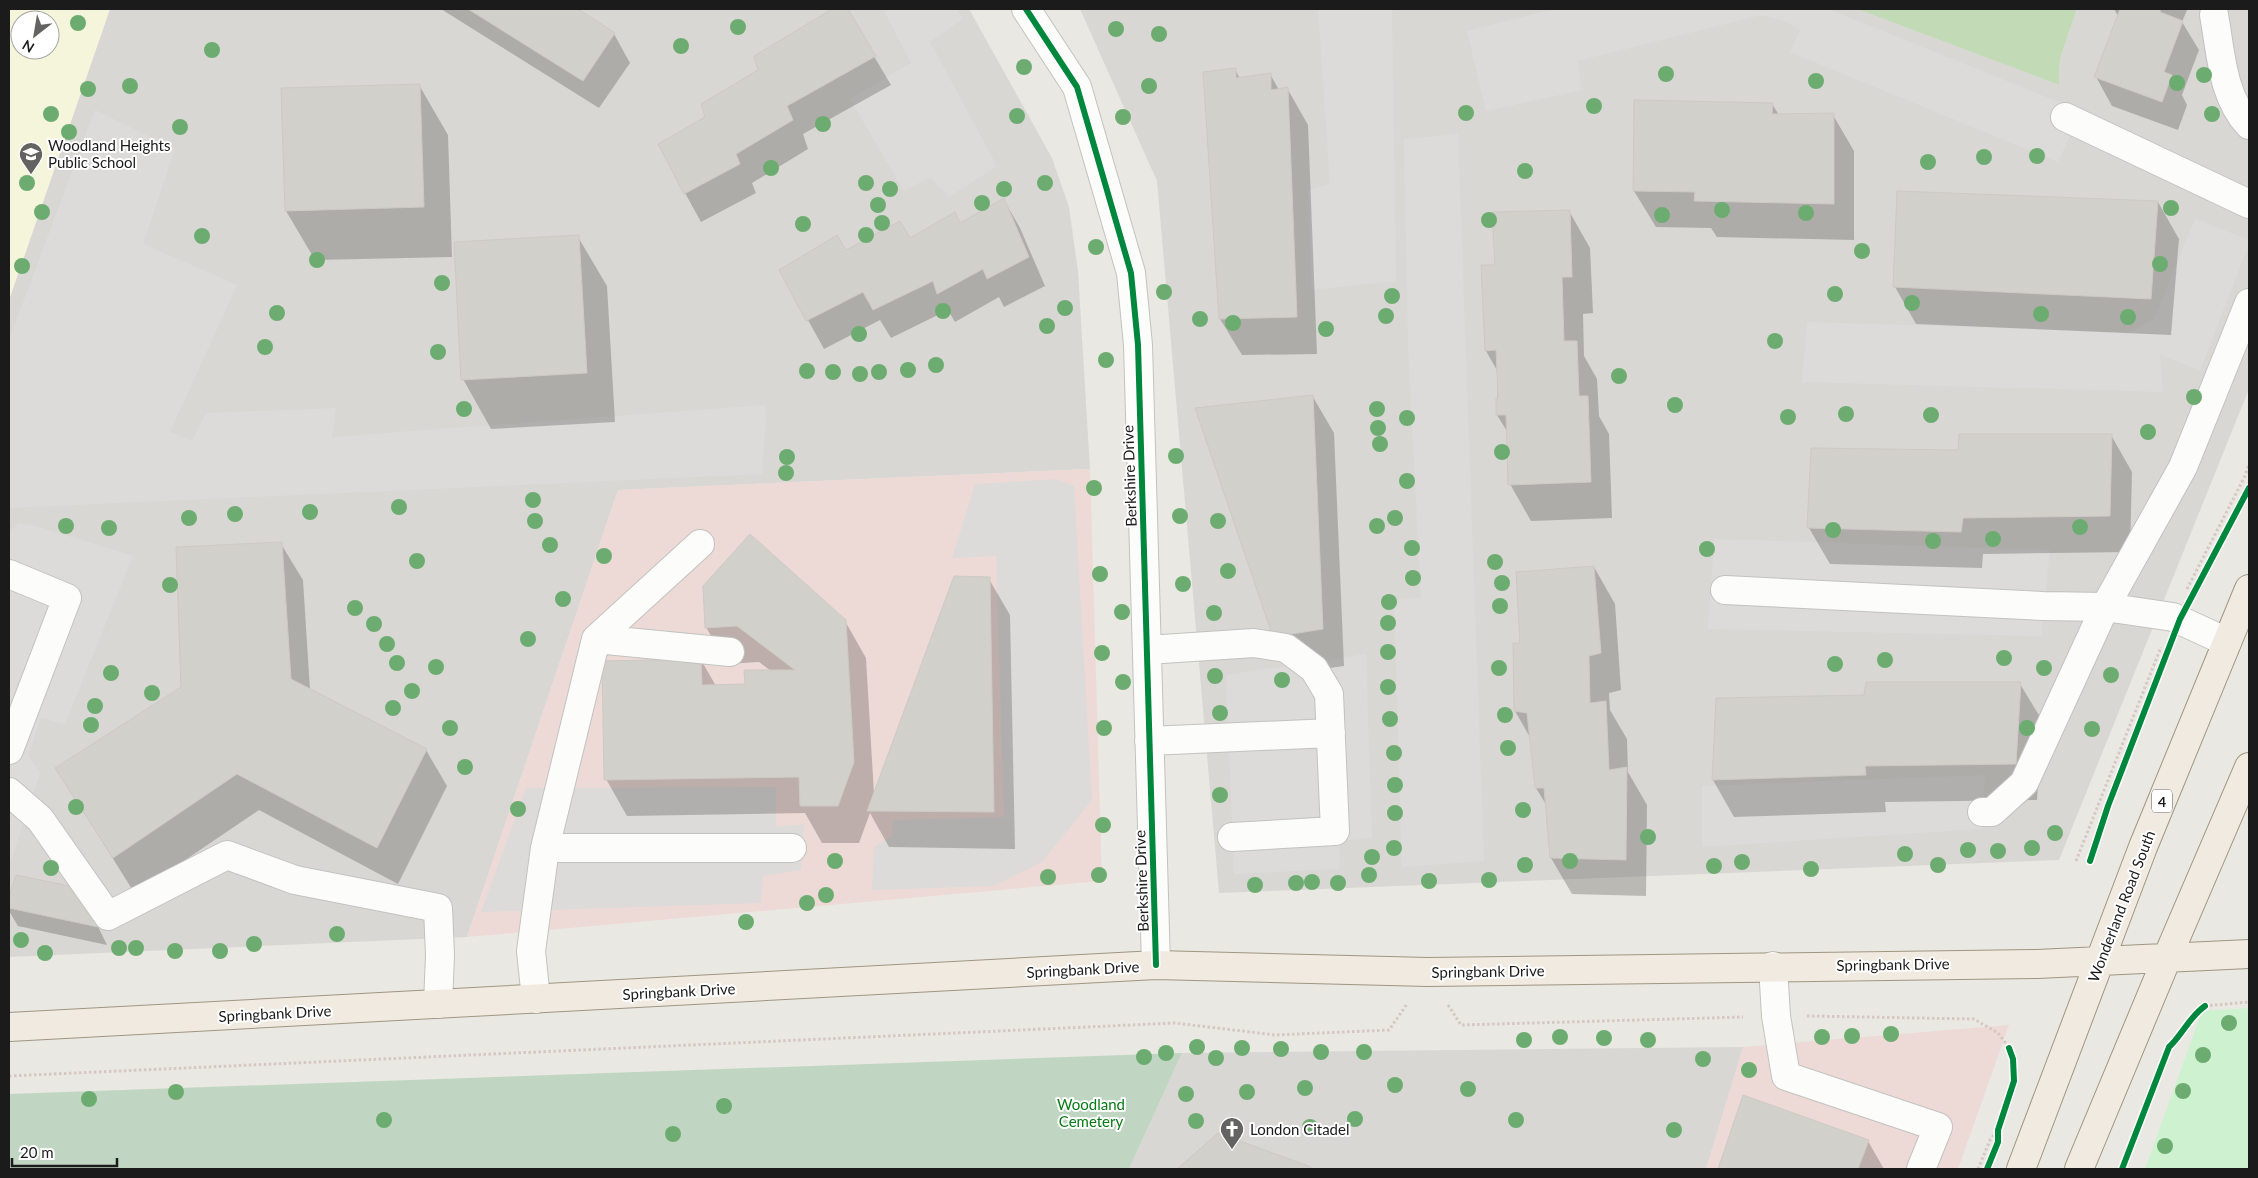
<svg xmlns="http://www.w3.org/2000/svg" width="2258" height="1178" viewBox="0 0 2258 1178" font-family="Lato,sans-serif">
<style>
.residential{fill:#d9d7d4}
.commercial{fill:#eddad6}
.education{fill:#f5f5db;fill-rule:evenodd}
.religious{fill:#d8d7d4}
.forest{fill:#c2dab6}
.cemetery{fill:#c1d6c2}
.park{fill:#cef2cf}
.parking{fill:#dcdbd9}
.shadow{fill:#0003}
.building{fill:#d2d0cb;stroke:#cdc9c4}
.lines{fill:none;stroke-linecap:round;stroke-linejoin:round}
.minor-casing{stroke:#c2c2bf;stroke-width:30}
.major-casing{stroke:#9f9680;stroke-width:30}
.path{stroke:#d6c7c3;stroke-width:3;stroke-dasharray:2.5 2.5;stroke-linecap:butt}
.minor{stroke:#fcfcfb;stroke-width:28}
.major{stroke:#f0eae1;stroke-width:28}
.cycleway-casing{stroke:#fff;stroke-width:9}
.cycleway{stroke:#00873e;stroke-width:6}
.tree{fill:#6dac71}
.labels{text-anchor:middle;dominant-baseline:central;stroke-width:4;stroke-linejoin:round;paint-order:stroke}
.shield{fill:#fff;stroke:#5f5f5f;stroke-width:1}
.shield-label{font-size:14px;font-weight:bold;fill:#1b1b1b}
.poi-label{font-size:15px;fill:#1b1b1b;stroke:#fff;text-anchor:start}
.street-label{font-size:15px;fill:#1b1b1b;stroke:#fff}
.park-label{font-size:15px;fill:#077b14;stroke:#fff}
</style>
<rect width="100%" height="100%" fill="#eae8e2"/>
<path class="residential" d="M110,9h859l83,149 17,49 9,64 12,198 -472,21 -151,447 -458,20v-657z
M1080,9h777l202,76 1,-26 17,-50h172v380l-190,471 -840,33 -62,-712z"/>
<path class="commercial" d="M1090,469l12,412 -635,56 151,-447z
M2009,1025l-51,144h-252l37,-122z"/>
<path class="education" d="M9,9h101l-101,291zM20,20h30v30h-30z"/>
<path class="religious" d="M1743,1047l-37,122h-577l53,-116z"/>
<path class="forest" d="M1857,9h220l-17,50 -1,26z"/>
<path class="cemetery" d="M1182,1053l-53,116h-1120v-75z"/>
<path class="park" d="M2249,1008v161h-104l57,-158z"/>
<path class="parking" d="M883,9h74l6,10 -33,23 67,124 -48,31 -19,-20 -26,14 -54,-92 61,-36z
M1318,9h74l4,272 -85,9 -3,-100 22,-6z
M1555,9h273l253,102 -23,51 -268,-110 10,-22 -13,-8 -26,-7 -184,46 5,29 -96,21 -19,-80z
M95,110l80,39 -32,95 94,41 -67,147 22,9 14,-28 130,-5 -4,29 433,-32 1,17 -4,52 -753,34v-168z
M1458,134l26,727 -82,6 -8,-267 27,-2 -13,-253 -4,-206z
M2195,219l54,21v4l-49,126 -40,-15 3,37 -361,-10 5,-60 323,10 24,-13z
M1057,479l17,7 18,314 -50,62 -49,24 -121,4 2,-43 18,-11 1,-16 111,-3 -8,-261 -44,2 23,-74z
M18,523l21,4 94,29 -68,168 -24,-6 -13,37 12,18 -31,93v-333z
M1714,539l336,11 -9,86 -333,-7z
M1366,654l6,184 -32,3 -1,28 -105,5 -8,-199z
M1985,775l-3,54 -280,18v-61z
M776,787v40l28,-3 -3,46 -38,6 -2,27 -280,9 45,-124z"/>
<path class="shadow" d="M441,9h135l38,25 16,29 -31,45z
M835,9h11l45,76 -88,49 5,15 -56,34 4,10 -55,29 -16,-29 22,-75 53,-48 -5,-13z
M2114,9h72l1,1 -5,12 17,28 -17,45 5,10 -9,25 -66,-24 -16,-29 22,-61z
M1235,69l5,10 30,-5 9,16 8,-2 21,37 9,229 -75,1 -22,-36z
M419,85l29,50 4,122 -137,3 -29,-49z
M1772,104l7,11h54l21,36v89l-137,-3 -6,-9 -55,-1 -22,-36z
M1898,193l260,9 21,37 -8,96 -255,-11 -21,-37z
M1004,200l16,28 25,58 -41,21 -5,-10 -44,25 -7,-12 -57,28 -11,-18 -56,29 -43,-78 65,-19 64,-13 51,-15z
M1569,211l21,37 3,65 -10,1 1,42 13,23 2,37 10,18 3,84 -81,3 -21,-37 -2,-51 -11,-18 1,-43 -12,-21 10,-85z
M578,237l29,49 8,136 -124,7 -28,-50z
M1313,397l21,36 10,233 -49,7 -21,-36z
M2111,435l21,37 -2,80 -147,2 -1,14 -152,-4 -21,-36z
M281,544l22,36 7,110 116,60 21,36 -49,98 -139,-74 -124,84 -78,-125 125,-82z
M1594,567l21,37 6,86 -12,3 1,17 17,29 1,33 19,33 -1,91 -74,-2 -21,-36 -4,-52 -11,-18 -5,-49 -16,-28 7,-67z
M989,579l21,36 5,234 -126,-2 -19,-34 -11,30h-37l-17,-30 -178,3 -21,-37 95,-119 15,26 30,-1 25,-14 -12,-9 -32,2 -21,-37 139,-6 21,37 8,136z
M2020,684l22,36 -5,80 -152,2 1,10 -152,5 -21,-37 4,-81 148,-3z
M17,877l72,31 18,37 -89,-19 -9,-15v-10z
M1744,1097l124,44 16,28h-164z
M1218,1135l92,33 1,1h-132z"/>
<path class="building" d="M468,9h110l37,24 -32,48z
M832,9h16l28,47 -89,50 6,14 -57,34 4,10 -56,30 -26,-50 47,-27 -4,-13 57,-34 -4,-14z
M2120,9h41l-1,3 23,9 -19,51 8,3 -10,27 -68,-25z
M1236,68v10l35,-5v17l17,-3 9,230 -78,2 -16,-247z
M420,84l4,123 -139,4 -4,-123z
M1634,100l139,3 -1,11 62,-1v91l-140,-3 1,-9 -62,-1z
M1897,191l261,10 -7,98 -258,-12z
M1004,198l25,59 -42,22 -4,-10 -46,25 -4,-13 -60,29 -10,-18 -57,29 -27,-51 58,-35 9,15 54,-29 10,17 45,-26 5,11z
M1570,210l2,67h-10l2,64h13l2,55h9l3,86 -83,3 -2,-70h-10v-17h2l-2,-48 -11,1 -4,-86h14l-3,-53z
M579,235l8,138 -126,7 -7,-138z
M1313,395l10,234 -50,8 -78,-229z
M1959,434h153l-2,82 -147,2 -2,14 -154,-4 4,-80 147,2z
M750,534l96,86 8,142 -16,44h-38l-1,-29 -195,3 -2,-119 99,-2 1,26 43,-1 -1,-14h51l-58,-44 -32,2 -2,-42z
M282,542l9,137 136,70 -50,99 -140,-74 -124,84 -58,-90 126,-81 -5,-140z
M1594,566l7,87 -12,3 1,47 16,-2 3,69 18,-3 -1,93 -76,-2 -6,-70h-9l-8,-75 -13,-2 -1,-68h7l-4,-71z
M954,576l36,1 4,235 -127,-1z
M1866,682h155l-5,82 -151,2 1,9 -154,5 4,-82 148,-3z
M16,875l63,13 19,39 -89,-19v-11z
M1743,1095l126,45 -11,29h-140z
M1218,1133l93,34v2h-134z"/>
<g class="lines">
<g class="minor-casing">
<path id="minor" d="M1026,9l51,78 54,186 7,72 18,620
M2214,15c7,38 8,81 35,110
M2065,117l184,87
M9,574l58,24 -58,152
M1725,590l318,16 62,1 68,10 54,25
M596,639l134,13
M1147,650l107,-7 32,5 28,21 15,25 6,137 -103,6
M1149,741l182,-8
M9,792l31,27 68,97 119,-61 68,25 143,28 2,47 -2,49
M1982,812h10l32,-29 81,-176 78,-140 66,-164
M545,848l51,-209 104,-95
M1773,966l3,50 10,60 152,51 -17,42
M536,999l-5,-48 14,-103h247"/>
</g>
<g class="major-casing">
<path id="major" d="M9,1027l1147,-62 272,7 609,-8 212,-10
M2021,1169l122,-322 106,-258
M2079,1169l88,-211 82,-191"/>
</g>
<path class="path" d="M2187,589l58,-113 4,-12
M2076,861l85,-214
M1448,1005l13,20 282,-8
M2205,1006l44,-4
M1807,1016l167,3 24,14 11,15
M9,1076l1166,-53 100,12 114,-5 18,-26
M1978,1169l12,-29 8,-10"/>
<use href="#minor" class="minor"/>
<use href="#major" class="major"/>
<g class="cycleway-casing">
<path id="cycleway" d="M1026,9l51,78 54,186 7,72 18,620
M2090,861l18,-55 72,-187 69,-131
M1987,1169l11,-27v-12l16,-49 -1,-22 -4,-11
M2122,1169l47,-122c14,-13 20,-30 36,-41"/>
</g>
<use href="#cycleway" class="cycleway"/>
</g>
<g class="tree">
<circle cx="78" cy="23" r="8"/>
<circle cx="738" cy="27" r="8"/>
<circle cx="1116" cy="29" r="8"/>
<circle cx="1159" cy="34" r="8"/>
<circle cx="681" cy="46" r="8"/>
<circle cx="212" cy="50" r="8"/>
<circle cx="1024" cy="67" r="8"/>
<circle cx="1666" cy="74" r="8"/>
<circle cx="2204" cy="75" r="8"/>
<circle cx="1816" cy="81" r="8"/>
<circle cx="2177" cy="83" r="8"/>
<circle cx="130" cy="86" r="8"/>
<circle cx="1149" cy="86" r="8"/>
<circle cx="88" cy="89" r="8"/>
<circle cx="1594" cy="106" r="8"/>
<circle cx="1466" cy="113" r="8"/>
<circle cx="51" cy="114" r="8"/>
<circle cx="2212" cy="114" r="8"/>
<circle cx="1017" cy="116" r="8"/>
<circle cx="1123" cy="117" r="8"/>
<circle cx="823" cy="124" r="8"/>
<circle cx="180" cy="127" r="8"/>
<circle cx="69" cy="132" r="8"/>
<circle cx="2037" cy="156" r="8"/>
<circle cx="1984" cy="157" r="8"/>
<circle cx="1928" cy="162" r="8"/>
<circle cx="771" cy="168" r="8"/>
<circle cx="1525" cy="171" r="8"/>
<circle cx="27" cy="183" r="8"/>
<circle cx="866" cy="183" r="8"/>
<circle cx="1045" cy="183" r="8"/>
<circle cx="890" cy="189" r="8"/>
<circle cx="1004" cy="189" r="8"/>
<circle cx="982" cy="203" r="8"/>
<circle cx="878" cy="205" r="8"/>
<circle cx="2171" cy="208" r="8"/>
<circle cx="1722" cy="210" r="8"/>
<circle cx="42" cy="212" r="8"/>
<circle cx="1806" cy="213" r="8"/>
<circle cx="1662" cy="215" r="8"/>
<circle cx="1489" cy="220" r="8"/>
<circle cx="882" cy="223" r="8"/>
<circle cx="803" cy="224" r="8"/>
<circle cx="866" cy="235" r="8"/>
<circle cx="202" cy="236" r="8"/>
<circle cx="1096" cy="247" r="8"/>
<circle cx="1862" cy="251" r="8"/>
<circle cx="317" cy="260" r="8"/>
<circle cx="2160" cy="264" r="8"/>
<circle cx="22" cy="266" r="8"/>
<circle cx="442" cy="283" r="8"/>
<circle cx="1164" cy="292" r="8"/>
<circle cx="1835" cy="294" r="8"/>
<circle cx="1392" cy="296" r="8"/>
<circle cx="1912" cy="303" r="8"/>
<circle cx="1065" cy="308" r="8"/>
<circle cx="943" cy="311" r="8"/>
<circle cx="277" cy="313" r="8"/>
<circle cx="2041" cy="314" r="8"/>
<circle cx="1386" cy="316" r="8"/>
<circle cx="2128" cy="317" r="8"/>
<circle cx="1200" cy="319" r="8"/>
<circle cx="1233" cy="323" r="8"/>
<circle cx="1047" cy="326" r="8"/>
<circle cx="1326" cy="329" r="8"/>
<circle cx="859" cy="334" r="8"/>
<circle cx="1775" cy="341" r="8"/>
<circle cx="265" cy="347" r="8"/>
<circle cx="438" cy="352" r="8"/>
<circle cx="1106" cy="360" r="8"/>
<circle cx="936" cy="365" r="8"/>
<circle cx="908" cy="370" r="8"/>
<circle cx="807" cy="371" r="8"/>
<circle cx="833" cy="372" r="8"/>
<circle cx="879" cy="372" r="8"/>
<circle cx="860" cy="374" r="8"/>
<circle cx="1619" cy="376" r="8"/>
<circle cx="2194" cy="397" r="8"/>
<circle cx="1675" cy="405" r="8"/>
<circle cx="464" cy="409" r="8"/>
<circle cx="1377" cy="409" r="8"/>
<circle cx="1846" cy="414" r="8"/>
<circle cx="1931" cy="415" r="8"/>
<circle cx="1788" cy="417" r="8"/>
<circle cx="1407" cy="418" r="8"/>
<circle cx="1378" cy="428" r="8"/>
<circle cx="2148" cy="432" r="8"/>
<circle cx="1380" cy="444" r="8"/>
<circle cx="1502" cy="452" r="8"/>
<circle cx="1176" cy="456" r="8"/>
<circle cx="787" cy="457" r="8"/>
<circle cx="786" cy="473" r="8"/>
<circle cx="1407" cy="481" r="8"/>
<circle cx="1094" cy="488" r="8"/>
<circle cx="533" cy="500" r="8"/>
<circle cx="399" cy="507" r="8"/>
<circle cx="310" cy="512" r="8"/>
<circle cx="235" cy="514" r="8"/>
<circle cx="1180" cy="516" r="8"/>
<circle cx="189" cy="518" r="8"/>
<circle cx="1395" cy="518" r="8"/>
<circle cx="535" cy="521" r="8"/>
<circle cx="1218" cy="521" r="8"/>
<circle cx="66" cy="526" r="8"/>
<circle cx="1377" cy="526" r="8"/>
<circle cx="2080" cy="527" r="8"/>
<circle cx="109" cy="528" r="8"/>
<circle cx="1833" cy="530" r="8"/>
<circle cx="1993" cy="539" r="8"/>
<circle cx="1933" cy="541" r="8"/>
<circle cx="550" cy="545" r="8"/>
<circle cx="1412" cy="548" r="8"/>
<circle cx="1707" cy="549" r="8"/>
<circle cx="604" cy="556" r="8"/>
<circle cx="417" cy="561" r="8"/>
<circle cx="1495" cy="562" r="8"/>
<circle cx="1228" cy="571" r="8"/>
<circle cx="1100" cy="574" r="8"/>
<circle cx="1413" cy="578" r="8"/>
<circle cx="1502" cy="583" r="8"/>
<circle cx="1183" cy="584" r="8"/>
<circle cx="170" cy="585" r="8"/>
<circle cx="563" cy="599" r="8"/>
<circle cx="1389" cy="602" r="8"/>
<circle cx="1500" cy="606" r="8"/>
<circle cx="355" cy="608" r="8"/>
<circle cx="1122" cy="612" r="8"/>
<circle cx="1214" cy="613" r="8"/>
<circle cx="1388" cy="623" r="8"/>
<circle cx="374" cy="624" r="8"/>
<circle cx="528" cy="639" r="8"/>
<circle cx="387" cy="644" r="8"/>
<circle cx="1388" cy="652" r="8"/>
<circle cx="1102" cy="653" r="8"/>
<circle cx="2004" cy="658" r="8"/>
<circle cx="1885" cy="660" r="8"/>
<circle cx="397" cy="663" r="8"/>
<circle cx="1835" cy="664" r="8"/>
<circle cx="436" cy="667" r="8"/>
<circle cx="1499" cy="668" r="8"/>
<circle cx="2044" cy="668" r="8"/>
<circle cx="111" cy="673" r="8"/>
<circle cx="2111" cy="675" r="8"/>
<circle cx="1215" cy="676" r="8"/>
<circle cx="1282" cy="680" r="8"/>
<circle cx="1123" cy="682" r="8"/>
<circle cx="1388" cy="687" r="8"/>
<circle cx="412" cy="691" r="8"/>
<circle cx="152" cy="693" r="8"/>
<circle cx="95" cy="706" r="8"/>
<circle cx="393" cy="708" r="8"/>
<circle cx="1220" cy="713" r="8"/>
<circle cx="1505" cy="715" r="8"/>
<circle cx="1390" cy="719" r="8"/>
<circle cx="91" cy="725" r="8"/>
<circle cx="450" cy="728" r="8"/>
<circle cx="1104" cy="728" r="8"/>
<circle cx="2027" cy="728" r="8"/>
<circle cx="2092" cy="729" r="8"/>
<circle cx="1508" cy="748" r="8"/>
<circle cx="1394" cy="753" r="8"/>
<circle cx="465" cy="767" r="8"/>
<circle cx="1395" cy="785" r="8"/>
<circle cx="1220" cy="795" r="8"/>
<circle cx="76" cy="807" r="8"/>
<circle cx="518" cy="809" r="8"/>
<circle cx="1523" cy="810" r="8"/>
<circle cx="1395" cy="813" r="8"/>
<circle cx="1103" cy="825" r="8"/>
<circle cx="2055" cy="833" r="8"/>
<circle cx="1648" cy="837" r="8"/>
<circle cx="1394" cy="848" r="8"/>
<circle cx="2032" cy="848" r="8"/>
<circle cx="1968" cy="850" r="8"/>
<circle cx="1998" cy="851" r="8"/>
<circle cx="1905" cy="854" r="8"/>
<circle cx="1372" cy="857" r="8"/>
<circle cx="835" cy="861" r="8"/>
<circle cx="1570" cy="861" r="8"/>
<circle cx="1742" cy="862" r="8"/>
<circle cx="1525" cy="865" r="8"/>
<circle cx="1938" cy="865" r="8"/>
<circle cx="1714" cy="866" r="8"/>
<circle cx="51" cy="868" r="8"/>
<circle cx="1811" cy="869" r="8"/>
<circle cx="1099" cy="875" r="8"/>
<circle cx="1369" cy="875" r="8"/>
<circle cx="1048" cy="877" r="8"/>
<circle cx="1489" cy="880" r="8"/>
<circle cx="1429" cy="881" r="8"/>
<circle cx="1312" cy="882" r="8"/>
<circle cx="1296" cy="883" r="8"/>
<circle cx="1338" cy="883" r="8"/>
<circle cx="1255" cy="885" r="8"/>
<circle cx="826" cy="895" r="8"/>
<circle cx="807" cy="903" r="8"/>
<circle cx="746" cy="922" r="8"/>
<circle cx="337" cy="934" r="8"/>
<circle cx="21" cy="940" r="8"/>
<circle cx="254" cy="944" r="8"/>
<circle cx="119" cy="948" r="8"/>
<circle cx="136" cy="948" r="8"/>
<circle cx="175" cy="951" r="8"/>
<circle cx="220" cy="951" r="8"/>
<circle cx="45" cy="953" r="8"/>
<circle cx="2229" cy="1023" r="8"/>
<circle cx="1891" cy="1034" r="8"/>
<circle cx="1852" cy="1036" r="8"/>
<circle cx="1560" cy="1037" r="8"/>
<circle cx="1822" cy="1037" r="8"/>
<circle cx="1604" cy="1038" r="8"/>
<circle cx="1524" cy="1040" r="8"/>
<circle cx="1648" cy="1040" r="8"/>
<circle cx="1197" cy="1047" r="8"/>
<circle cx="1242" cy="1048" r="8"/>
<circle cx="1281" cy="1049" r="8"/>
<circle cx="1321" cy="1052" r="8"/>
<circle cx="1364" cy="1052" r="8"/>
<circle cx="1166" cy="1053" r="8"/>
<circle cx="2203" cy="1055" r="8"/>
<circle cx="1144" cy="1057" r="8"/>
<circle cx="1216" cy="1058" r="8"/>
<circle cx="1703" cy="1059" r="8"/>
<circle cx="1749" cy="1070" r="8"/>
<circle cx="1395" cy="1085" r="8"/>
<circle cx="1305" cy="1088" r="8"/>
<circle cx="1468" cy="1089" r="8"/>
<circle cx="2183" cy="1091" r="8"/>
<circle cx="176" cy="1092" r="8"/>
<circle cx="1247" cy="1092" r="8"/>
<circle cx="1186" cy="1094" r="8"/>
<circle cx="89" cy="1099" r="8"/>
<circle cx="724" cy="1106" r="8"/>
<circle cx="1355" cy="1119" r="8"/>
<circle cx="384" cy="1120" r="8"/>
<circle cx="1516" cy="1120" r="8"/>
<circle cx="1196" cy="1121" r="8"/>
<circle cx="1310" cy="1127" r="8"/>
<circle cx="1674" cy="1130" r="8"/>
<circle cx="673" cy="1134" r="8"/>
<circle cx="1232" cy="1136" r="8"/>
<circle cx="2165" cy="1146" r="8"/>
</g>
<defs>
<g id="school-pin" transform="scale(1.25)"><path d="M0 17L-7.5 6A9.5 9.5 0 1 1 7.5 6Z" fill="#636361" stroke="#fff"/><path d="M0-5L7-2L0 1L-7-2ZM-4 1L0 2.5L4 1V4Q0 6-4 4Z" fill="#fff"/></g>
<g id="church-pin" transform="scale(1.25)"><path d="M0 17L-7.5 6A9.5 9.5 0 1 1 7.5 6Z" fill="#636361" stroke="#fff"/><path d="M-1.2-6h2.4v3.5h3.3v2.4h-3.3V6h-2.4V-.1h-3.3v-2.4h3.3Z" fill="#fff"/></g>
</defs>
<g fill-rule="evenodd">
<use href="#school-pin" x="31" y="154"/>
<use href="#church-pin" x="1232" y="1129"/>
</g>
<g class="labels">
<rect class="shield" x="2152" y="789.5" width="20" height="23" rx="4"/>
<g class="shield-label">
<text x="2162" y="801">4</text>
</g>
<g class="poi-label">
<text x="48" y="145">Woodland Heights<tspan x="48" dy="17">Public School</tspan></text>
<text x="1250" y="1129">London Citadel</text>
</g>
<g class="street-label">
<text transform="translate(1129 476) rotate(-92)">Berkshire Drive</text>
<text transform="translate(1141 881) rotate(-92)">Berkshire Drive</text>
<text transform="translate(2121 906) rotate(-69)">Wonderland Road South</text>
<text transform="translate(1893 964) rotate(-1)">Springbank Drive</text>
<text transform="translate(1083 969) rotate(-3)">Springbank Drive</text>
<text transform="translate(1488 971) rotate(-1)">Springbank Drive</text>
<text transform="translate(679 991) rotate(-3)">Springbank Drive</text>
<text transform="translate(275 1013) rotate(-3)">Springbank Drive</text>
</g>
<g class="park-label">
<text x="1091" y="1104">Woodland<tspan x="1091" dy="17">Cemetery</tspan></text>
</g>
</g>
<rect width="2258" height="1178" fill="none" stroke="#1b1b1b" stroke-width="20"/>
<g transform="translate(35 35) rotate(211)"><circle r="24" fill="#ffffff" stroke="#a4a4a4"/>
<path d="M0-4L9 19L0 12L-9 19Z" fill="#636361"/>
<text y="-8" font-size="14" font-weight="bold" text-anchor="middle" fill="#1b1b1b">N</text>
</g>
<path d="M12 1158v8h105v-8" fill="none" stroke="#1b1b1b" stroke-width="2.5"/>
<text x="20" y="1158" font-size="15" fill="#1b1b1b" stroke="#ffffff" stroke-width="4" paint-order="stroke">20 m</text>
</svg>
